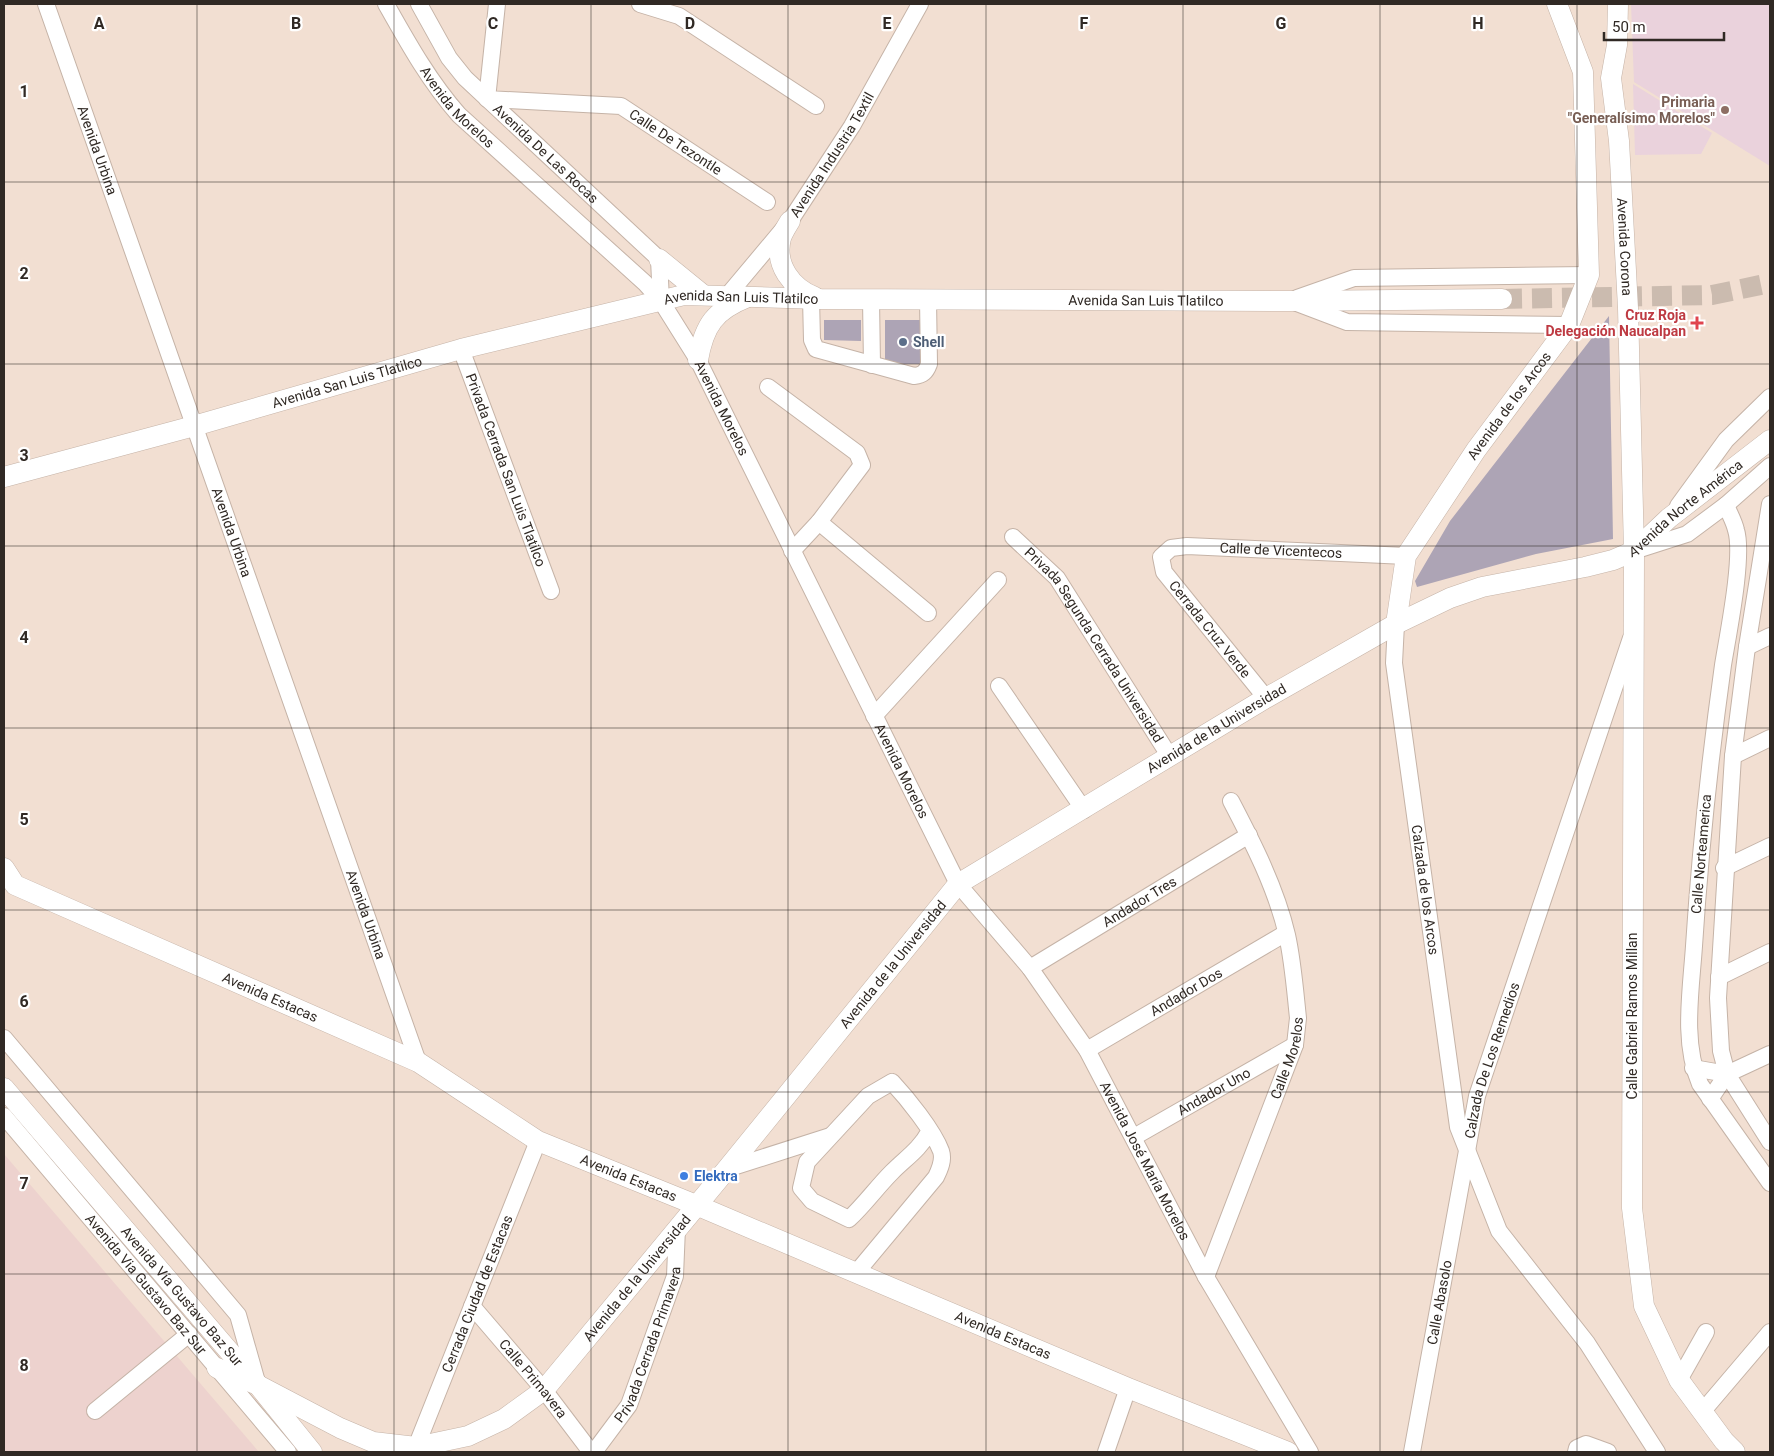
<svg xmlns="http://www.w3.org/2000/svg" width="1774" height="1456" viewBox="0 0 1774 1456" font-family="Roboto,sans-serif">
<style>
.industrial{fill:#edd2ce}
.education{fill:#ead2dc}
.building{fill:#ada4b5}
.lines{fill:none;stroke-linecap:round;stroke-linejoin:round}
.major-tunnel{stroke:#cbbbaf;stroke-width:20;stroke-dasharray:20 10;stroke-linecap:butt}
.minor-casing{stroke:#c5b3a7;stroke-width:18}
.major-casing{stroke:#c5b3a7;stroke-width:21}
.minor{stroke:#fff;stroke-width:16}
.major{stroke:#fff;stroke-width:20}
.grid{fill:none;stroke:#302924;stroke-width:1;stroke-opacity:0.55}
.education-dot{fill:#8d6e63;stroke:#fff;stroke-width:2}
.health-dot{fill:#e0444e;stroke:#fff;stroke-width:2}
.service-dot{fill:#5c6f8a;stroke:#fff;stroke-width:2}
.shop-dot{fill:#3f7fe0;stroke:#fff;stroke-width:2}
.labels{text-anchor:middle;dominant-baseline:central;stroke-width:4.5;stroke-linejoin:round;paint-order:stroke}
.education-label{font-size:14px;font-weight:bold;fill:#785e54;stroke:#fff;text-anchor:end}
.street-label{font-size:14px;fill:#302924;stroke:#fff}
.health-label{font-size:14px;font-weight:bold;fill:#be3a42;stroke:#fff;text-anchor:end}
.service-label{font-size:14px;font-weight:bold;fill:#4e5e75;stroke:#fff;text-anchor:start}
.shop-label{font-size:14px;font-weight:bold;fill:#366cbe;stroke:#fff;text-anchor:start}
.grid-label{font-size:16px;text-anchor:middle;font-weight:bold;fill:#302924;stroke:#fff;stroke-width:4.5;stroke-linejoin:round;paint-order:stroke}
</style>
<rect width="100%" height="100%" fill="#f2dfd2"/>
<path class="industrial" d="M4,1154l255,298h-255z"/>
<path class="education" d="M1631,4h139v162l-136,-84z
M1633,84l79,49 -11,21 -66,1z"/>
<path class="building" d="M1609,316l4,223 -77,15 -119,33 -2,-6 35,-60z
M824,320h37v21l-37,-1z
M885,320h36v44h-36z"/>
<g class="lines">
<path class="major-tunnel" d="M1502,299l210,-4 58,-12"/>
<g class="minor-casing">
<g id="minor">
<path id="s1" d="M46,4l372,1058"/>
<path id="s2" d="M386,4c22,39 43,77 73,111l186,168 16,18 37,59 260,524 72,84 57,82 119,227 104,175"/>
<path id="s3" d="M419,4l30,54 16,20 194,181 2,42"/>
<path id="s4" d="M497,4l-10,95 134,7 146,96"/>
<path d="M640,4l39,12 137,90"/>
<path id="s5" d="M728,295l62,-74 62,-95 68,-122"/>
<path d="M811,298l1,42 4,9 98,27c9,-1 12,-4 15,-12l-1,-65"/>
<path d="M1297,298l57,-20 235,-3"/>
<path d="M871,299l1,66"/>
<path d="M1297,303l50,19 222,3"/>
<path id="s6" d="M461,349l90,242"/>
<path d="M768,387l89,66 5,12 -43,57 -27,29"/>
<path d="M1770,504l-23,143 -14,109 -15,242 3,53 6,23 43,68"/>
<path d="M1726,505c3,8 8,16 10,25 8,26 -8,104 -13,135 -13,93 -23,187 -29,281 -3,45 -12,96 6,138l70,99"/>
<path d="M1678,506l48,-66 44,-43"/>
<path d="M819,522l109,91"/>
<path id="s7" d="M1013,537l44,41 113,179"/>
<path d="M1634,551l53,-17 39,-29 44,-39"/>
<path id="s8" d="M1396,624l-2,39 64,464 41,104 88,112 70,109"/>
<path d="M1747,647l23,-11"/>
<path d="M999,686l85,124"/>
<path id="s9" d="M1266,698l-102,-126 -3,-15 10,-9 16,-2 219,10"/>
<path d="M874,716l124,-136"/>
<path d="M1733,756l37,-18"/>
<path d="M1724,868l46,-22"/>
<path id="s10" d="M1030,968l219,-133"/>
<path d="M1719,977l51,-25"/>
<path d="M4,1038l234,277 19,67"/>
<path id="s11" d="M1087,1050l199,-117"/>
<path d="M1693,1068l34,6 43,-20"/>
<path d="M1710,1099l17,-25"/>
<path id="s12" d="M4,1116l284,336"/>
<path id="s13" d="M1134,1137l161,-92"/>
<path d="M727,1169l103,-33"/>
<path d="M856,1273l80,-96c4,-8 8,-17 5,-26 -8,-21 -34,-53 -49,-69l-24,14 -61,66 -6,26 11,13 37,18c16,-15 28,-32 43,-47 14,-14 28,-23 37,-40"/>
<path id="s14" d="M1206,1277l89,-232 3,-27c-3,-28 -5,-56 -11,-83 -11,-47 -34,-92 -56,-134"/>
<path id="s15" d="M472,1306l72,84 47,62"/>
<path d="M1679,1380l27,-48"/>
<path d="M95,1411l94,-77"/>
<path d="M1702,1412l68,-80"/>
<path id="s16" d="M416,1447l122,-306"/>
<path id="s17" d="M594,1452l35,-47 46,-129 2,-48"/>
<path d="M1106,1452l22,-64"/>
<path id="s18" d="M1412,1452l65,-356 154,-458"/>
<path d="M1576,1452l1,-4 9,-4 22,8"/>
</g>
</g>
<g class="major-casing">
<g id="major">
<path id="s19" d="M1618,4l-1,41 -6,33 8,63 9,167 6,243 -2,657 12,98 35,74 45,61 11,11"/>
<path d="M790,221c-3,5 -7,11 -9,17 -7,27 11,50 34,59"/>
<path d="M659,259l43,35"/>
<path d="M698,360c6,-35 17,-50 50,-63"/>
<path id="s20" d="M4,477l190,-51 267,-77 223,-54 136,4 470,2 212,-2"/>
<path id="s21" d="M1396,624l10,-68 70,-106 93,-125 20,-50 -6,-203 -26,-68"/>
<path id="s22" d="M4,868l11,17 403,177 120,79 158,64 432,183 160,64"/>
<path id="s23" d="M4,1088l254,297 54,67"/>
<path id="s24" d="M217,1368l41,17 82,43 33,14 43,5 52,-11 36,-17 40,-29 183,-221 231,-285 308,-186 130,-74 54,-26 32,-11 103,-20 28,-7 21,-9 35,-33 101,-78"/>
</g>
</g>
<use href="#minor" class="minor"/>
<use href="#major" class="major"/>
</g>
<path class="grid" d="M197,4v1448M394,4v1448M591,4v1448M788,4v1448M986,4v1448M1183,4v1448M1380,4v1448M1577,4v1448M4,182h1766M4,364h1766M4,546h1766M4,728h1766M4,910h1766M4,1092h1766M4,1274h1766"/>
<circle class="education-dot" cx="1725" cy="110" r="5"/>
<path class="health-dot" d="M1694.5 315.5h5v5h5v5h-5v5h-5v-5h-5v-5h5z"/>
<circle class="service-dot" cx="903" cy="342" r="5"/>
<circle class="shop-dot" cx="684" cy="1176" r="5"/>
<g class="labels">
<g class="education-label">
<text x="1715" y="102">Primaria<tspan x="1715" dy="16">"Generalísimo Morelos"</tspan></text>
</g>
<g class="street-label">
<text stroke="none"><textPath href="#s2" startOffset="126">Avenida Morelos</textPath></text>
<text stroke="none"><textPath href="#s4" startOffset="295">Calle De Tezontle</textPath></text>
<text stroke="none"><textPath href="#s1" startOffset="155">Avenida Urbina</textPath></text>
<text stroke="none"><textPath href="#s3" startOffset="198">Avenida De Las Rocas</textPath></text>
<text stroke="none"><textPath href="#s5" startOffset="175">Avenida Industria Textil</textPath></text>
<text stroke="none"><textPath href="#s19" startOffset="244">Avenida Corona</textPath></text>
<text stroke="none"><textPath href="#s20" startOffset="761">Avenida San Luis Tlatilco</textPath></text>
<text stroke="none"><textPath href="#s20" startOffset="1166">Avenida San Luis Tlatilco</textPath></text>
<text stroke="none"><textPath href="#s20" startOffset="356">Avenida San Luis Tlatilco</textPath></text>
<text stroke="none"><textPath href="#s21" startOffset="251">Avenida de los Arcos</textPath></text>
<text stroke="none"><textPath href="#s2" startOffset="531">Avenida Morelos</textPath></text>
<text stroke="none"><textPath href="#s6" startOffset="129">Privada Cerrada San Luis Tlatilco</textPath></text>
<text stroke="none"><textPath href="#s24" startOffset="1839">Avenida Norte América</textPath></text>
<text stroke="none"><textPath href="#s1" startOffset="560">Avenida Urbina</textPath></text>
<text stroke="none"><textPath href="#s9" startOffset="301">Calle de Vicentecos</textPath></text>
<text transform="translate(1210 629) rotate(51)">Cerrada Cruz Verde</text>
<text stroke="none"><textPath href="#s7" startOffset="136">Privada Segunda Cerrada Universidad</textPath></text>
<text stroke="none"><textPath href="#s24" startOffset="1314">Avenida de la Universidad</textPath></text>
<text stroke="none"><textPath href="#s2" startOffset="936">Avenida Morelos</textPath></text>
<text transform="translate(1701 854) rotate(-85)">Calle Norteamerica</text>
<text stroke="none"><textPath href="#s8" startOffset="268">Calzada de los Arcos</textPath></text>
<text stroke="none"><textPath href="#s10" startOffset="128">Andador Tres</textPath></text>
<text stroke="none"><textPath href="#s1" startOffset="965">Avenida Urbina</textPath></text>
<text stroke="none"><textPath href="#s24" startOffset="909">Avenida de la Universidad</textPath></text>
<text stroke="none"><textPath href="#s11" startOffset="115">Andador Dos</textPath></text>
<text stroke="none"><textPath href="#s22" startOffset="299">Avenida Estacas</textPath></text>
<text transform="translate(1632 1016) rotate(-90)">Calle Gabriel Ramos Millan</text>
<text stroke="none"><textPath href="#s14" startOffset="234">Calle Morelos</textPath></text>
<text stroke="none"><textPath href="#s18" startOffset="400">Calzada De Los Remedios</textPath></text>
<text stroke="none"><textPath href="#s13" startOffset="92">Andador Uno</textPath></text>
<text stroke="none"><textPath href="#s2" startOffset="1398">Avenida José María Morelos</textPath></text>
<text stroke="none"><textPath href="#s22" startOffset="702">Avenida Estacas</textPath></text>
<text stroke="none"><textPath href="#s24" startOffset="504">Avenida de la Universidad</textPath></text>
<text stroke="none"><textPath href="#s12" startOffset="220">Avenida Via Gustavo Baz Sur</textPath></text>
<text stroke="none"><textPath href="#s16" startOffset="165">Cerrada Ciudad de Estacas</textPath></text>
<text stroke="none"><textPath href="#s23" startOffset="274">Avenida Vía Gustavo Baz Sur</textPath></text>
<text stroke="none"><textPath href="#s18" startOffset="152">Calle Abasolo</textPath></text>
<text stroke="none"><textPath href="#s22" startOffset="1108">Avenida Estacas</textPath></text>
<text stroke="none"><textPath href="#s17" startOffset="122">Privada Cerrada Primavera</textPath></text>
<text stroke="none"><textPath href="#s15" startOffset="95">Calle Primavera</textPath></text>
</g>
<g class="health-label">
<text x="1686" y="315">Cruz Roja<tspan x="1686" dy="16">Delegación Naucalpan</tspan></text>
</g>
<g class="service-label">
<text x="913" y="342">Shell</text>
</g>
<g class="shop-label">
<text x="694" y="1176">Elektra</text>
</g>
</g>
<g class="grid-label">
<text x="99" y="29">A</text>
<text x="296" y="29">B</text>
<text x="493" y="29">C</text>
<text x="690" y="29">D</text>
<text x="887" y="29">E</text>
<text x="1084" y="29">F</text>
<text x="1281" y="29">G</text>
<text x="1478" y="29">H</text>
<text x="24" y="97">1</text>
<text x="24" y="279">2</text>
<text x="24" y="461">3</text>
<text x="24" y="643">4</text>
<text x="24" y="825">5</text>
<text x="24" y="1007">6</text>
<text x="24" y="1189">7</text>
<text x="24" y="1371">8</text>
</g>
<rect width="1774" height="1456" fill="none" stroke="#302924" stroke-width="10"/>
<path d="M1604 32v8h120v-8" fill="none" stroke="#302924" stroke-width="2.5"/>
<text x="1612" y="32" font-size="15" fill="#302924" stroke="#ffffff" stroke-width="4" paint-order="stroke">50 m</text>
</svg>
